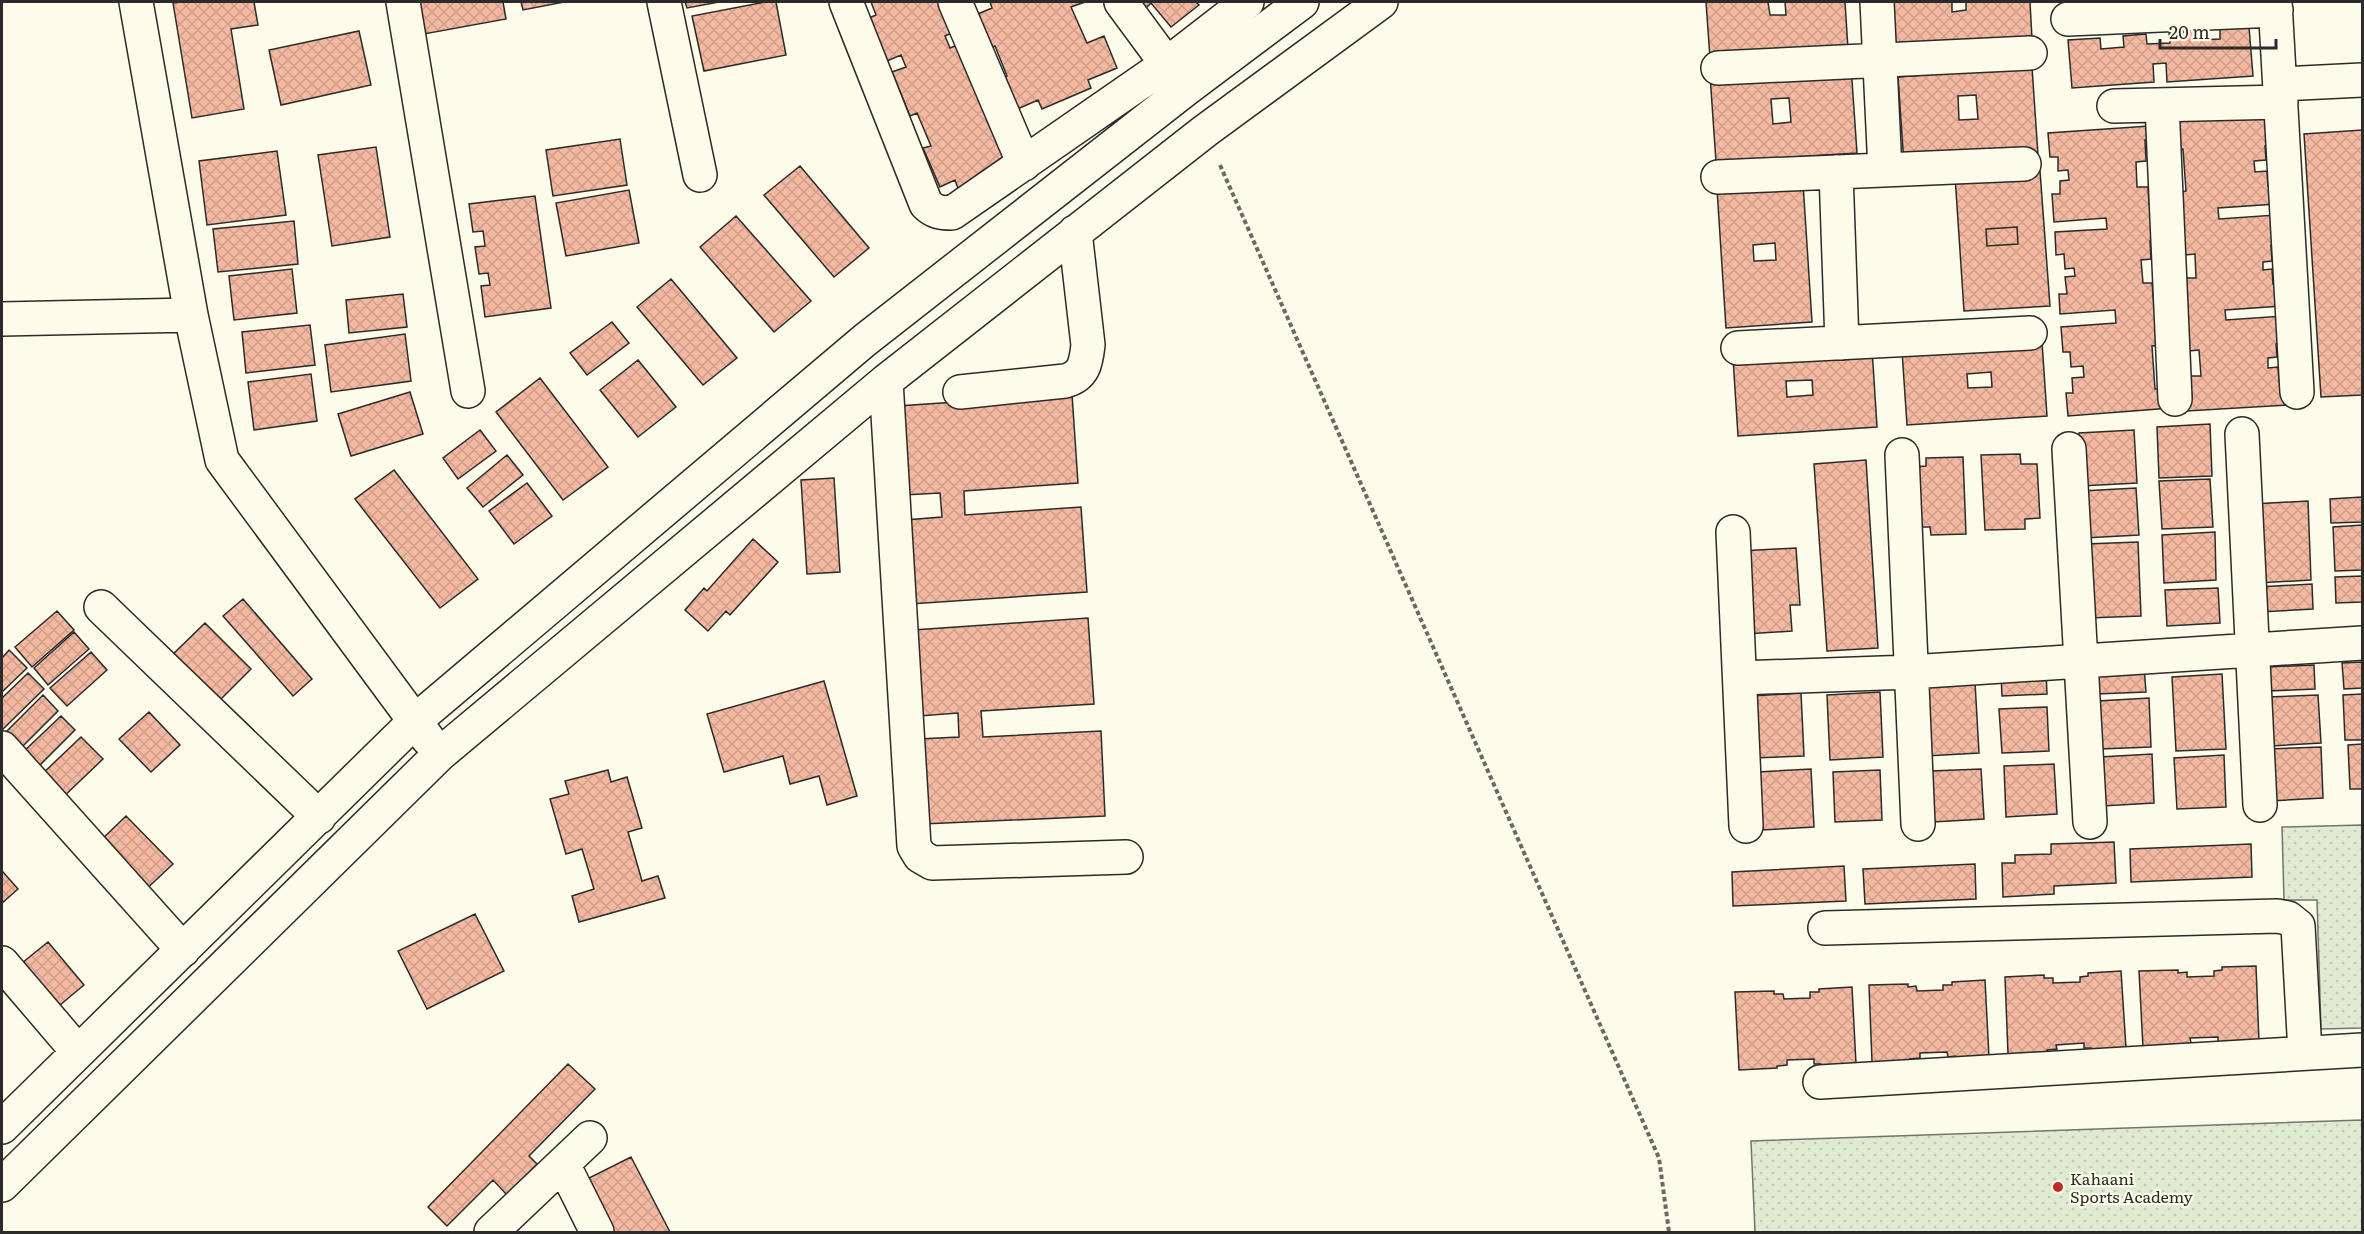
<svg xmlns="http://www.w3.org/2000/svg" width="2364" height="1234" viewBox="0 0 2364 1234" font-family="Literata,serif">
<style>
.grass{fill:url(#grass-dots);stroke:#74746e;stroke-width:1.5}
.building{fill:url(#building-cross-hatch);stroke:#2b2b2b;stroke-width:1.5;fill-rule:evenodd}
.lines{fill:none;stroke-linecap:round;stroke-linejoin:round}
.minor-casing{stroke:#2b2b2b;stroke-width:36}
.path{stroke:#6a6964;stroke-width:4;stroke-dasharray:4.5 3;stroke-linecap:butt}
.minor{stroke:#fdfbea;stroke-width:33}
.poi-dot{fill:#c62828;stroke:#fdfbea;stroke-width:2}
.labels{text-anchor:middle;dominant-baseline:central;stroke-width:4.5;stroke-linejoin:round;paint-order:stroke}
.poi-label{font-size:16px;fill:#2b2b2b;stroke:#fdfbea;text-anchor:start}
</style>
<defs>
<pattern id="grass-dots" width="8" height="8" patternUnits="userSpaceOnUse" patternTransform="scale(1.5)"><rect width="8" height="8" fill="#deebd1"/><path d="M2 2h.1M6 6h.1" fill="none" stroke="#bfcab4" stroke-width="1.8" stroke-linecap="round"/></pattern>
<pattern id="building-cross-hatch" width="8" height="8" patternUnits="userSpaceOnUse" patternTransform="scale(1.5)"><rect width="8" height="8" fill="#f2b8a0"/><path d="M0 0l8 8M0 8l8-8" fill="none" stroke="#d09e8a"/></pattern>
</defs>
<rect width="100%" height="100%" fill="#fdfbea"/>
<path class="grass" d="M2362,825v203l-41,1 -4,-129h-33l-2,-73z
M2362,1120v112h-607l-4,-91z"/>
<path class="building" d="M180,2h74l4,23 -27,4 13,80 -52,9 -19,-115z
M418,2h85l3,17 -82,15z
M521,2h43l-41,8z
M685,2h34l-32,6z
M765,2h11l10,53 -82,16 -12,-55z
M871,2h81l11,26 -18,8 5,12 18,-7 48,114 -57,36 -4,-11 -15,7 -17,-39 8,-2 -14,-33 -7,3 -18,-44 14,-5 -5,-12 -14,6 -18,-43 7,-3z
M990,2h95l-14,5 16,36 17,-7 13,32 -29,12 3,8 -49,21 -4,-9 -32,14 -14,-32 15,-6 -12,-30 -15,6 -14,-33 26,-11z
M1137,2h59l3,3 -28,22 -20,-24 -7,7z
M1706,2h62l2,13h16l-1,-13h60l3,47 -138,9z
M1892,2h60v10l14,-2v-8h64l2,37 -137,9z
M2249,27l4,49 -86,6 -1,-19 -13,1 1,18 -82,6 -4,-48 32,-2 1,11 23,-2 -1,-11 23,-2 1,10 23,-1 -1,-10 30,-2v9l21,-1v-10z
M359,31l12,54 -90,20 -12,-55z
M1851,66l6,87 -141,9 -6,-87zM1789,98l2,24 -18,2 -2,-25z
M2032,67l6,88 -134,9 -6,-87zM1976,95l2,24 -19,1 -1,-24z
M2270,115l2,30 -7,1 1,14 -12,1 1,11 12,-1 1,15h7l1,18 -58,4 1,11 57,-4 2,29 -7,1 1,16 -9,1v8l9,-1 1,15 8,-1 1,23 -57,4 1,10 57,-4 2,28h-9l1,13 -9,1v10l10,-1 1,14h8l2,24 -102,6v-13h5l-2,-22h11l-2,-26 -10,1 -9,-55h7l-1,-18h10l-1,-24 -10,1 -9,-63 10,-1 -3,-42 -10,1 -1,-28z
M2149,126l1,14h-5l1,21 -10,1 1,25h11l1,17h5l3,37h-7l1,18 -10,1 2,23h9l2,23h10l2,39 -14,1 3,43 15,-1 1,20 -103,8 -2,-23h7l-1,-15 12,-1 -1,-11 -12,1 -1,-15h-7l-2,-25 55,-4 -1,-13 -55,4 -1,-20h8l-2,-17 10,-1 -1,-8 -9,1 -1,-15 -8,1 -1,-23 52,-3 -1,-11 -52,4 -2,-28h8v-13l9,-1 -1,-10 -10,1v-14h-8l-2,-24z
M2362,130v265l-41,2 -17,-263z
M620,139l7,46 -74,11 -7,-46z
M376,147l14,90 -58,9 -14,-91z
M277,151l9,64 -79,10 -8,-64z
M800,166l69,82 -35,29 -70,-82z
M2040,171l10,135 -86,5 -9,-135zM2017,227l1,17 -31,2 -1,-17z
M1803,183l9,139 -86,6 -9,-139zM1775,243l1,17 -22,1 -1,-16z
M629,190l10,53 -73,13 -10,-53z
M535,196l16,112 -66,9 -4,-31 9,-1 -2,-12 -9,1 -4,-27 10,-1 -2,-15 -10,1 -4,-28z
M736,216l75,85 -37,31 -74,-85z
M294,221l4,43 -80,8 -5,-43z
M2017,227l1,17 -31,2 -1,-17z
M292,269l5,44 -63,7 -5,-44z
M671,279l66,79 -34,27 -66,-78z
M403,294l4,33 -58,6 -3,-33z
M612,322l17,21 -42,32 -17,-22z
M310,325l5,40 -69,8 -4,-41z
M405,334l6,47 -80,11 -6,-47z
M2042,342l5,74 -140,9 -5,-74zM1991,372l1,15 -24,1 -1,-14z
M1872,348l5,79 -139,9 -5,-78zM1812,380l1,15 -26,2 -1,-16z
M638,360l38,47 -38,30 -38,-47z
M311,374l6,47 -63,9 -6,-48z
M540,378l68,89 -45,33 -67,-88z
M410,392l13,42 -72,22 -13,-42z
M1072,394l6,89 -114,8 1,24 116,-8 6,85 -177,12 -5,-84 37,-3 -2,-24 -36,2 -6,-89z
M2210,424l2,52 -53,2 -2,-51z
M480,430l16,21 -38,28 -15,-21z
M2134,430l3,53 -56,3 -2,-53z
M2020,454l1,10h16l3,54 -15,1v10l-40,1 -4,-75z
M507,455l16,20 -40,32 -16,-19z
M1963,457l3,77 -35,1 -1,-8h-15l-3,-60 14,-1v-8z
M1866,460l12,188 -51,3 -13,-187z
M394,470l84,109 -38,29 -85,-109z
M834,478l6,94 -33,2 -6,-94z
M2210,479l3,48 -51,2 -3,-48z
M527,483l25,33 -38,28 -25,-33z
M2136,488l3,47 -55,3 -2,-47z
M2362,497v25l-31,1 -1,-24z
M2308,501l3,79 -54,3 -4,-79z
M2362,525v45l-27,1 -2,-44z
M2215,532l1,48 -52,3 -2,-48z
M753,539l25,23 -48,53 -4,-4 -18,20 -23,-21 19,-22 3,3z
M2138,542l3,74 -53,2 -2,-74z
M1796,548l4,57h-10l2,26 -46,3 -5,-83z
M2362,576v26l-26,1 -1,-26z
M2312,584l1,25 -54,3 -1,-25z
M2218,588l2,35 -53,3 -2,-36z
M243,599l69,80 -19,17 -70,-80z
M57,611l17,19 -42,37 -17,-20z
M1088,618l6,86 -113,7 2,26 118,-6 4,85 -182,8 -4,-85 40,-2 -1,-24 -39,3 -6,-86z
M205,623l46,46 -36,36 -46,-47z
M74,632l15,17 -41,36 -14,-17z
M9,650l18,18 -25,24v-34z
M91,652l16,18 -40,36 -17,-18z
M2362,662v26l-18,1 -2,-26z
M2314,665l1,24 -48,2 -1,-24z
M2144,667l2,25 -50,2 -1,-26z
M2046,672l1,22 -45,2 -1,-22z
M28,673l16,16 -42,41v-32z
M2222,674l4,75 -50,2 -4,-74z
M824,681l33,115 -30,9 -8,-29 -29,8 -7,-28 -59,16 -17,-58z
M1975,682l4,71 -53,3 -4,-71z
M1880,692l3,65 -53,3 -3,-65z
M1801,693l3,63 -50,2 -3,-62z
M2362,694v46h-17l-2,-45z
M43,695l15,16 -39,39 -15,-16z
M2318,695l3,48 -50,3 -3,-49z
M2149,698l2,49 -51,2 -2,-48z
M2047,707l2,44 -47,2 -3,-44z
M149,712l31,33 -29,27 -32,-33z
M61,716l14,14 -39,39 -15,-15z
M81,737l22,22 -44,42 -22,-22z
M2362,744v45h-12l-2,-44z
M2321,747l2,51 -53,3 -2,-52z
M2152,754l2,49 -52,3 -2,-49z
M2224,755l2,52 -49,2 -3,-51z
M2054,764l3,50 -51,3 -2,-51z
M1811,769l3,58 -53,3 -3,-58z
M1981,769l3,50 -51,3 -2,-51z
M608,770l3,12 16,-5 15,51 -14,4 14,49 16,-5 7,22 -86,24 -7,-26 22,-7 -12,-40 -16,5 -16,-55 19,-5 -4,-13z
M1880,770l2,50 -47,2 -2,-50z
M126,816l47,48 -32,30 -46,-48z
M2114,842l2,41 -62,3v8l-51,3 -1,-34h13v-8l36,-1v-10z
M2251,844l1,33 -121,5 -1,-33z
M1975,864l1,35 -111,5 -2,-35z
M1844,866l2,35 -113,5 -1,-34z
M3,872l15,17 -16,14v-30z
M475,914l29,57 -77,38 -29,-58z
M48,942l36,43 -36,30 -36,-44z
M2256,966l3,76h-41v-5l-28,1 1,5 -9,1v2l-39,2 -4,-77 39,-1v3l9,-1v5l27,-1v-5l8,-1v-3z
M2121,971l5,77 -35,2v-2h-7v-5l-28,2 1,4 -10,1v2l-39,2 -3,-77 39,-2v3h9v5l27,-1v-5l8,-1v-3z
M1985,980l4,77 -34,1v-2l-7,1 -1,-5 -27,1v5l-10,1 1,2 -39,1 -3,-77 39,-1v3l8,-1 1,5 26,-1v-5h9v-3z
M1852,987l4,77 -34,2 -1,-2h-7v-5l-27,1v5l-10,1v2l-38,2 -4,-78 39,-1v3h9l1,5 26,-1v-6h9v-3z
M568,1064l27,25 -66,67 8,8 -30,31 -14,-15 -46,46 -19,-19z
M631,1157l39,75h-63l-26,-50z"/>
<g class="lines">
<g class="minor-casing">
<path id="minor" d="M136,2l55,313 31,145 206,279
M403,2l65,389
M664,2l36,173
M846,2l80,202c8,8 15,9 26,9l215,-149 80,-62
M955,2l69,162
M1121,2l59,80
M1877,2l8,168
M2275,2l22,390
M2068,19l208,-9
M1718,68l312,-15
M2280,84l82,-4
M2162,105l13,294
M2114,106l167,-4
M1836,172l6,171
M1718,177l306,-13
M2,319l189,-4
M1738,348l292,-15
M886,381l28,465 6,10 12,7 194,-6
M960,392l105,-11c19,-5 21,-18 23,-36l-13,-113
M2242,434l18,371
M2069,449l21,373
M1902,455l16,369
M1733,532l13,294
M101,607l218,210
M1740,678l170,-6 452,-29
M2,748l181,202
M1825,928l452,-12 11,2 10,8 7,127
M2,963l76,89
M1820,1082l542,-32
M2,1127l413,-406 450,-381 321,-251 116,-87
M563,1164l34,68
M2,1185l438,-431 446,-373 319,-250 176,-129
M491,1232l99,-94"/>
</g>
<path class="path" d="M1220,165l439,993 10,74"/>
<use href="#minor" class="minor"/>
</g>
<circle class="poi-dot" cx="2058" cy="1187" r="6"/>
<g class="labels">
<g class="poi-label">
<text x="2070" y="1178">Kahaani<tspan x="2070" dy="18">Sports Academy</tspan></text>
</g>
</g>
<rect width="2364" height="1234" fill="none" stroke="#2b2b2b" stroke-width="6"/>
<path d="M2160 39v9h116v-9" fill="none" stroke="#2b2b2b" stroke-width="3"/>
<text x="2169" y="39" font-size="18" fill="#2b2b2b" stroke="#fdfbea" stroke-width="4.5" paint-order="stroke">20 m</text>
</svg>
